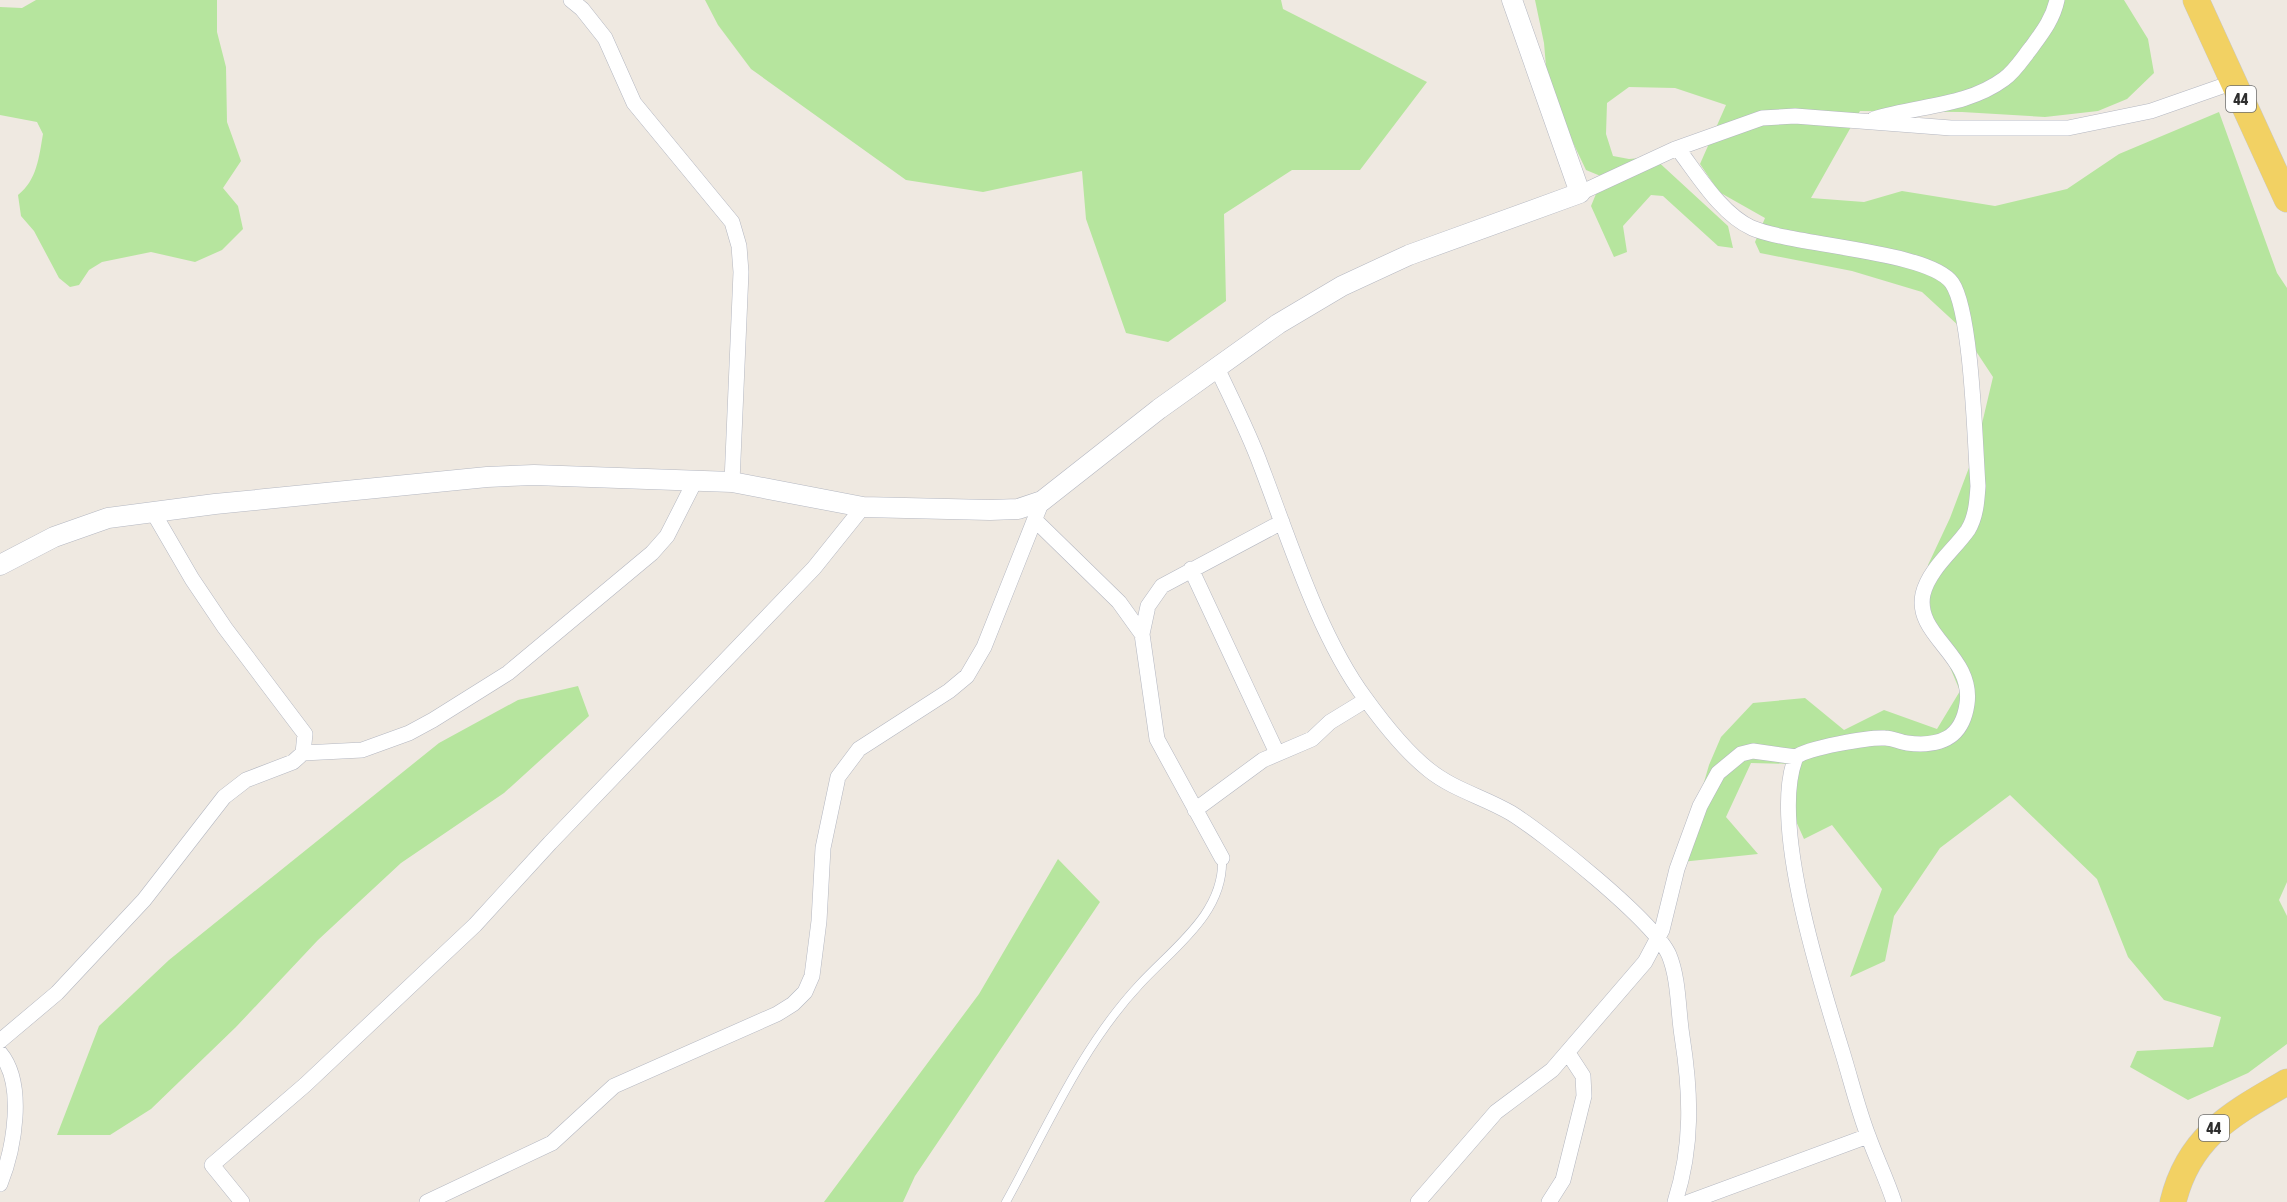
<svg xmlns="http://www.w3.org/2000/svg" width="2287" height="1202" viewBox="0 0 2287 1202" font-family="'Asap Condensed',sans-serif">
<style>
.green{fill:#b6e59e}
.lines{fill:none;stroke-linecap:round;stroke-linejoin:round}
.service-casing{stroke:#b4b7c1;stroke-width:9}
.minor-casing{stroke:#b4b7c1;stroke-width:16}
.tertiary-casing{stroke:#b4b7c1;stroke-width:21}
.primary-casing{stroke:#c9c9c9;stroke-width:27}
.service{stroke:#fff;stroke-width:8}
.minor{stroke:#fff;stroke-width:15}
.tertiary{stroke:#fff;stroke-width:20}
.primary{stroke:#f2d163;stroke-width:26}
.labels{text-anchor:middle;dominant-baseline:central;stroke-width:6;stroke-linejoin:round;paint-order:stroke}
.shield{fill:#fff;stroke:#6d6d6d;stroke-width:1.5}
.shield-label{font-size:16px;font-weight:bold;fill:#2e2e2e}
</style>
<rect width="100%" height="100%" fill="#efe9e1"/>
<path class="green" d="M36,0h181v32l9,35 1,55 14,39 -18,27 15,18 5,23 -21,21 -27,12 -44,-10 -49,10 -13,8 -10,15 -9,2 -11,-9 -25,-47 -13,-15 -3,-21c19,-15 21,-38 25,-61l-6,-12 -37,-7v-108l22,1z
M705,0h576l2,9 144,73 -67,88h-68l-68,44 2,87 -58,41 -42,-9 -40,-114 -4,-48 -99,21 -77,-12 -155,-111 -33,-44z
M1535,0h589l24,39 6,34 -27,26 -29,12 -53,6 -83,-5 -102,-1 -49,87 53,4 38,-11 93,15 72,-17 52,-35 100,-42 58,161 10,15v594l-8,18 8,16v128l-39,29 -60,27 -58,-33 7,-16 76,-4 8,-30 -57,-17 -36,-43 -31,-78 -87,-84 -70,53 -46,68 -9,45 -35,16 32,-88 -50,-64 -28,14 -13,-29 5,-46 -45,-1 -25,54 32,37 -77,8 28,-97 12,-28 32,-34 52,-5 39,32 40,-20 53,19 23,-38 -29,-69 -3,-57 22,-47 26,-69 17,-72 -33,-50 -38,-35 -70,-21 -92,-18 -5,-11 10,-24 -46,-26 -19,-28 26,-59 -51,-17 -46,-1 -22,16 -1,31 7,22 16,3 24,-2 75,69 5,22 -15,-2 -55,-50 -12,-1 -28,31 4,26 -13,5 -23,-51 12,-29 -17,-7 -38,-80 -4,-47z
M578,686l11,30 -85,77 -103,70 -83,77 -82,87 -85,82 -41,26h-53l42,-109 70,-66 270,-217 79,-43z
M1058,859l42,43 -185,274 -12,26h-79l155,-208z"/>
<g class="lines">
<g class="service-casing">
<path id="service" d="M1006,1202c41,-74 75,-155 134,-218 33,-36 85,-71 82,-126"/>
</g>
<g class="minor-casing">
<path id="minor" d="M571,0l11,9 23,29 29,65 98,119 7,24 2,26 -9,210
M1874,119c44,-14 92,-12 130,-40 11,-8 19,-21 27,-31 11,-15 22,-29 26,-48
M1678,149c20,26 43,65 74,79 43,18 178,23 200,55 20,29 23,162 26,203 -1,15 -2,31 -10,44 -14,20 -39,39 -45,64 -9,42 51,61 44,110 -5,35 -28,43 -60,39 -7,-1 -15,-5 -22,-5 -16,-1 -78,10 -89,19 -27,65 25,226 46,294 9,29 16,59 27,87 8,22 18,42 25,64
M1580,193l95,-44 87,-31 33,-2 156,12h117l83,-17 83,-29
M1217,368c15,32 32,65 44,98 28,73 58,170 104,232 18,25 40,53 64,72 25,20 55,27 82,43 34,21 143,108 158,142 10,24 9,56 13,81 9,57 11,110 -7,166
M1036,521l83,81 23,32
M1191,569l86,184
M303,753l59,-3 47,-17 24,-13 75,-47 144,-120 15,-17 29,-57
M1195,810l68,-50 49,-21 18,-17 36,-22
M1222,858l-65,-119 -15,-105 6,-28 14,-20 120,-64
M0,1041l57,-48 87,-93 80,-103 22,-17 47,-18 10,-9 2,-19 -80,-106 -33,-49 -39,-67
M0,1053c26,31 14,96 0,131
M242,1202l-30,-37 93,-80 170,-160 75,-82 264,-275 49,-61
M427,1202l125,-59 62,-57 163,-72 16,-10 12,-12 7,-16 7,-55 4,-73 15,-71 21,-28 90,-58 18,-15 17,-29 58,-146
M1418,1202l78,-90 56,-42 93,-108 17,-32 15,-61 23,-63 18,-33 23,-19 12,-3 43,6
M1549,1202l14,-22 21,-84 -1,-20 -15,-23
M1689,1202l179,-66"/>
</g>
<g class="tertiary-casing">
<path id="tertiary" d="M0,565l54,-28 54,-19 107,-14 272,-27 47,-2 198,7 131,25 127,3 28,-1 24,-8 117,-92 119,-85 64,-38 67,-31 171,-62 -68,-193"/>
</g>
<g class="primary-casing">
<path id="primary" d="M2196,0l91,199
M2173,1202c16,-66 59,-88 114,-120"/>
</g>
<use href="#service" class="service"/>
<use href="#minor" class="minor"/>
<use href="#tertiary" class="tertiary"/>
<use href="#primary" class="primary"/>
</g>
<g class="labels">
<g class="shield">
<rect x="2226" y="86" width="30" height="26" rx="4.5"/>
<rect x="2199" y="1115" width="30" height="26" rx="4.5"/>
</g>
<g class="shield-label">
<text x="2241" y="99">44</text>
<text x="2214" y="1128">44</text>
</g>
</g>
</svg>
